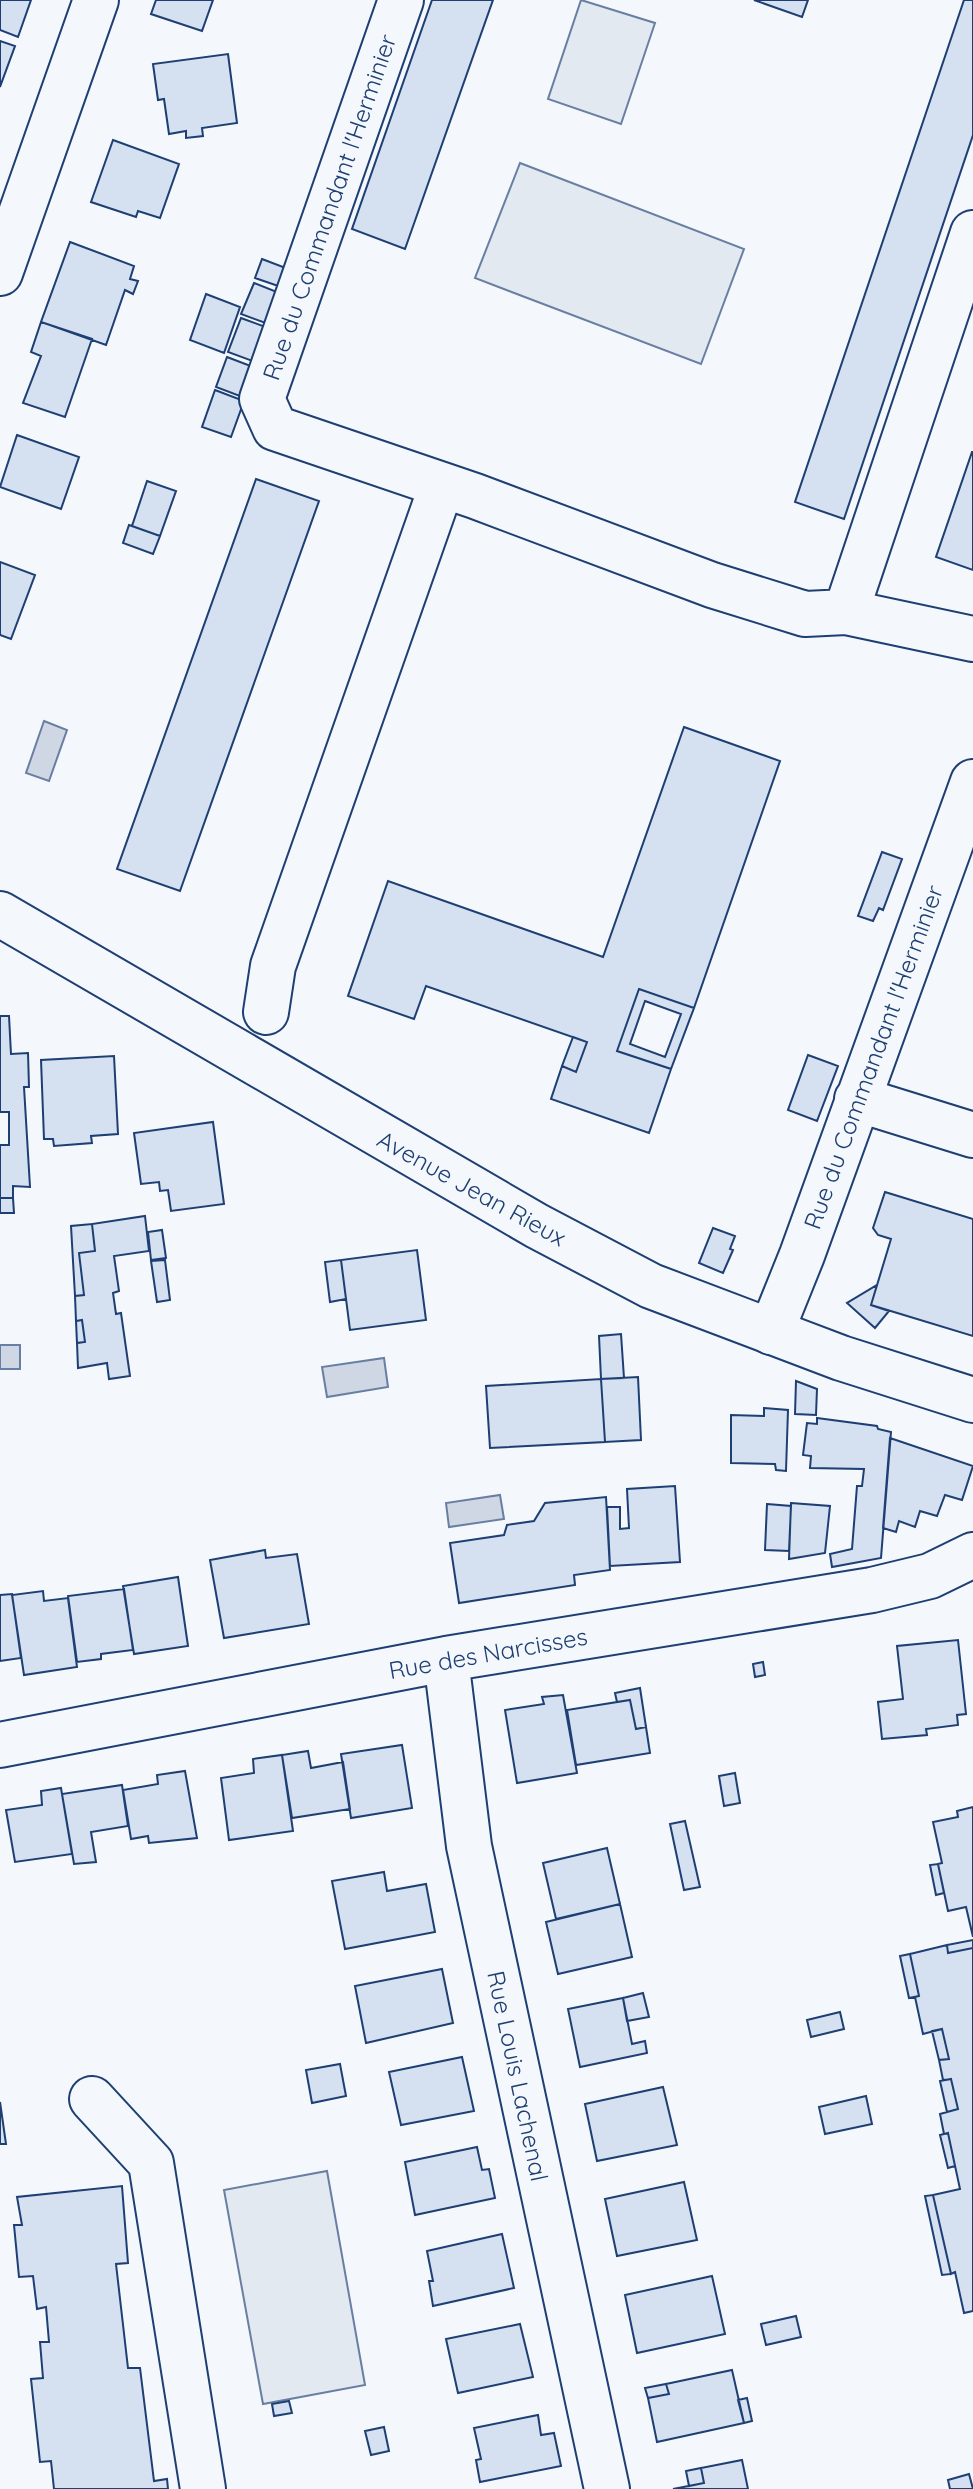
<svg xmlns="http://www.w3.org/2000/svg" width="973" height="2489" viewBox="0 0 973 2489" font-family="Quicksand,sans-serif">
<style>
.green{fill:#e3e9f0;stroke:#687fa3;stroke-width:2}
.water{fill:#cfd7e4;stroke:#687fa3;stroke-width:2}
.building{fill:#d5e0f0;stroke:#1d3f73;stroke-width:2;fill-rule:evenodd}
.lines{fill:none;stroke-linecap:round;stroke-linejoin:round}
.minor-casing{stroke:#1d3f73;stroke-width:48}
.major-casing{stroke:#1d3f73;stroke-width:48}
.minor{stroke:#f4f7fb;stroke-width:44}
.major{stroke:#f4f7fb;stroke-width:44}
.labels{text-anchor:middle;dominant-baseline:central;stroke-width:6;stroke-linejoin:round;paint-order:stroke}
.street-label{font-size:24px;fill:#1d3f73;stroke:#f4f7fb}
</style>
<rect width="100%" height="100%" fill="#f4f7fb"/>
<path class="green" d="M581,0l74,23 -34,101 -73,-25z
M520,163l224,86 -43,115 -226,-86z
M327,2171l38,214 -102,19 -39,-214z"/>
<path class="water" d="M44,721l23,9 -18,51 -23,-8z
M0,1345h20v24h-20z
M384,1358l4,29 -61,10 -5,-30z
M500,1495l4,24 -55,8 -3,-24z"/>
<path class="building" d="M0,0h31l-13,37 -18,-7z
M156,0h57l-11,31 -51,-17z
M432,0h61l-88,249 -53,-20z
M754,0h54l-6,17z
M964,0h9v135l-129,384 -49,-17z
M0,41l15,5 -15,41z
M228,54l9,69 -35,5 1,8 -17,2v-7l-17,3 -5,-35 -6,1 -5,-36z
M113,140l66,24 -19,54 -22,-7 -2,6 -45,-15z
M70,242l64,24 -4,13 8,2 -5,13 -8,-4 -19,55 -65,-23z
M262,259l29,11 -7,18 -29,-10z
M254,283l28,11 -11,31 -30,-11z
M206,294l34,13 -16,46 -34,-13z
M241,318l30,11 -13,34 -30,-11z
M41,322l51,17 -27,78 -42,-14 18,-47 -10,-4z
M227,357l29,11 -11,30 -29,-11z
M215,390l29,11 -13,36 -29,-10z
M17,435l62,22 -18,52 -61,-22z
M972,452h1v118l-37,-13z
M256,479l63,22 -139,390 -63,-22z
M147,481l29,10 -16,45 -28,-10z
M129,525l31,11 -7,18 -30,-11z
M0,562l35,13 -24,64 -11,-4z
M684,727l96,34 -86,247 -55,-19 -22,62 54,18 -22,64 -98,-34 11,-33 14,6 11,-30 -161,-56 -12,33 -66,-23 40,-115 215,76z
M882,852l20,7 -19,51 -4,-2 -6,13 -15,-5z
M639,989l55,19 -23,61 -54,-18zM645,1001l36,13 -16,43 -35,-13z
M0,1016h9l2,38 17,-1 1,34h-5l6,100 -17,-1v12h-13v-53h9v-33h-9z
M573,1037l14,5 -11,30 -14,-6z
M808,1055l30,11 -21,55 -29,-11z
M114,1056l4,78 -27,2 1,7 -38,3 -1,-7h-9l-3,-79z
M213,1122l11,82 -53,7 -3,-21 -8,1 -1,-9 -18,2 -7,-51z
M885,1192l88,27v117l-102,-31 20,-66 -13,-4 -5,-7z
M0,1198h13l1,15h-14z
M145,1216l4,35 -35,5 5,35 -6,2 3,21 5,-1 9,63 -21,3 -2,-16 -29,5 -1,-25 8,-1 -3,-22 -6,1 -1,-25 9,-1 -5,-42 16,-2 -3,-27z
M92,1224l3,27 -16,2 5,42 -9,1 -4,-70z
M713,1228l22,8 -5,13 3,1 -10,23 -24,-10z
M162,1230l4,28 -15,2 -3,-28z
M417,1250l9,70 -76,10 -9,-70z
M165,1260l5,40 -13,2 -6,-41z
M341,1260l5,39 -16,3 -5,-40z
M877,1285l-6,20 18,6 -14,17 -28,-25z
M82,1320l3,22 -8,1 -1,-22z
M621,1334l3,44 -23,1 -2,-43z
M638,1377l3,63 -36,2 -4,-63z
M601,1379l4,63 -115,6 -4,-62z
M796,1381l21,8 -1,26 -21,-1z
M764,1408l24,2 -2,61 -10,-1 -1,-6 -44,-1v-48l33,1z
M817,1418l60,8 1,3 13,3 -10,126 -49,9 -2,-13 22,-5 5,-63h5l2,-17 -54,-1 1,-12 -8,-1 4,-32 10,1z
M890,1438l83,28 -11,34 -17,-5 -8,21 -17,-5 -5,16 -16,-6 -3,11 -13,-4z
M675,1486l5,76 -70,4 -3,-59h13v22l9,-1 -2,-39z
M606,1497l4,73 -36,5 1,10 -116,18 -9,-60 54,-8 3,-10 27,-4 11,-18z
M791,1503l39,3 -5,47 -36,6z
M767,1504l24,2 -2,45 -24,-1z
M265,1550l1,8 31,-4 12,70 -85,14 -14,-78z
M178,1577l10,69 -54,8 -11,-68z
M124,1589l9,61 -32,4v5l-24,3 -9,-66z
M43,1591l1,10 24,-3 9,69 -53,8 -12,-80z
M12,1594l9,64 -21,3v-66z
M958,1640l8,74 -9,1 1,10 -32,4 1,6 -45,4 -4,-37 25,-3 -6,-53z
M763,1662l2,13 -10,2 -2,-13z
M640,1688l6,39 -10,2 -6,-29 -13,2 -2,-9z
M563,1695l14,78 -60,10 -12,-73 39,-6 -2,-7z
M630,1700l6,29 10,-2 4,26 -74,12 -9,-55z
M402,1745l10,63 -61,10 -10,-64z
M308,1751l3,17 32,-6 7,47 -58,9 -10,-63z
M282,1755l11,76 -64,9 -8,-62 33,-5 -1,-14z
M185,1771l12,67 -48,5 -1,-7 -17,3 -8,-49 35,-6 -1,-9z
M735,1773l5,30 -16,3 -5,-30z
M122,1785l6,41 -37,6 5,30 -22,2 -12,-70z
M61,1788l11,66 -57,8 -9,-52 36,-5 -1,-14z
M973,1807v130l-7,-30 -18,4 -10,-47 4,-1 -9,-41 25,-5 -1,-6z
M685,1821l15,66 -16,3 -14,-66z
M607,1848l13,56 -64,15 -13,-56z
M938,1864l6,29 -8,2 -6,-30z
M384,1872l3,19 39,-7 9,48 -90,17 -13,-68z
M620,1904l12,53 -74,17 -12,-52z
M973,1940v8l-25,5 -1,-8z
M947,1945l1,8 25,-5v363l-9,2 -9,-41 -4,2 -18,-79 27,-6 -12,-56 -4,1 -4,-20 18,-5 -7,-30 -8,1 -4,-20 10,-1 -7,-30 -19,5 -8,-37 4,-1 -9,-42z
M910,1954l9,42 -10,2 -9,-42z
M442,1969l11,54 -87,20 -11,-57z
M643,1993l6,24 -22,4 -4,-23z
M623,1998l9,46 13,-3 2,12 -67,14 -12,-58z
M840,2012l4,17 -33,8 -4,-17z
M942,2029l7,30 -10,1 -7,-29z
M462,2057l12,54 -73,14 -12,-53z
M340,2064l6,32 -34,7 -6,-33z
M951,2079l7,30 -11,3 -7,-31z
M663,2087l14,58 -80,16 -12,-57z
M866,2096l6,28 -47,10 -6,-27z
M0,2102l6,42h-6z
M948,2133l7,33 -7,2 -8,-33z
M477,2147l5,23 7,-1 6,29 -80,17 -10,-53z
M684,2182l13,58 -80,16 -12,-57z
M122,2186l6,77 -12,1 12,104h12l14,113 13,-2 1,10h-114l-3,-28 -11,1 -9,-83 12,-1 -3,-36h9l-3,-35 -9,2 -4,-33 -14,1 -5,-52h8l-5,-28z
M933,2195l18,79 -9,1 -17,-79z
M502,2234l12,54 -81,18 -4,-25h4l-6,-30z
M712,2276l13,58 -88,19 -12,-58z
M796,2316l5,21 -35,8 -5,-21z
M520,2324l13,53 -75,16 -12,-54z
M732,2370l12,53 -87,19 -9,-44 21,-4 -3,-10z
M666,2384l3,10 -21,4 -3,-10z
M747,2398l5,23 -8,2 -6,-23z
M289,2401l3,12 -18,3 -2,-12z
M538,2415l3,20 13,-2 7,33 -81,16 -4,-22 5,-1 -7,-31z
M384,2427l5,24 -18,4 -6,-24z
M742,2460l6,29h-75l31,-6 -3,-15z
M701,2468l3,15 -15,3 -3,-15z
M969,2474l4,15h-23l-2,-9z"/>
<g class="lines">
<g class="minor-casing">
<path id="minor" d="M401,0l-139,399 13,29 200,68 237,89 93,29 41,-2 127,27
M0,273l96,-273
M846,612l127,-379
M266,1012l7,-46 169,-481
M857,1099l116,36
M771,1332l31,-77 171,-473
M446,1659l23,187 138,643
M0,1745l446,-86 426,-69 58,-14 43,-21
M92,2099l59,64 52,326"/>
</g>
<g class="major-casing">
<path id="major" d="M0,914l537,312 114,60 190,72 132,42"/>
</g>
<use href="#minor" class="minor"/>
<use href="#major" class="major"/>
</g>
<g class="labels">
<g class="street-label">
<text transform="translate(329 207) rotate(-71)">Rue du Commandant l'Herminier</text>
<text transform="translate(873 1057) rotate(-70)">Rue du Commandant l'Herminier</text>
<text transform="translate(472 1188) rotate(29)">Avenue Jean Rieux</text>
<text transform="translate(488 1653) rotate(-10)">Rue des Narcisses</text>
<text transform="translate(518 2076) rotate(78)">Rue Louis Lachenal</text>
</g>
</g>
</svg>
